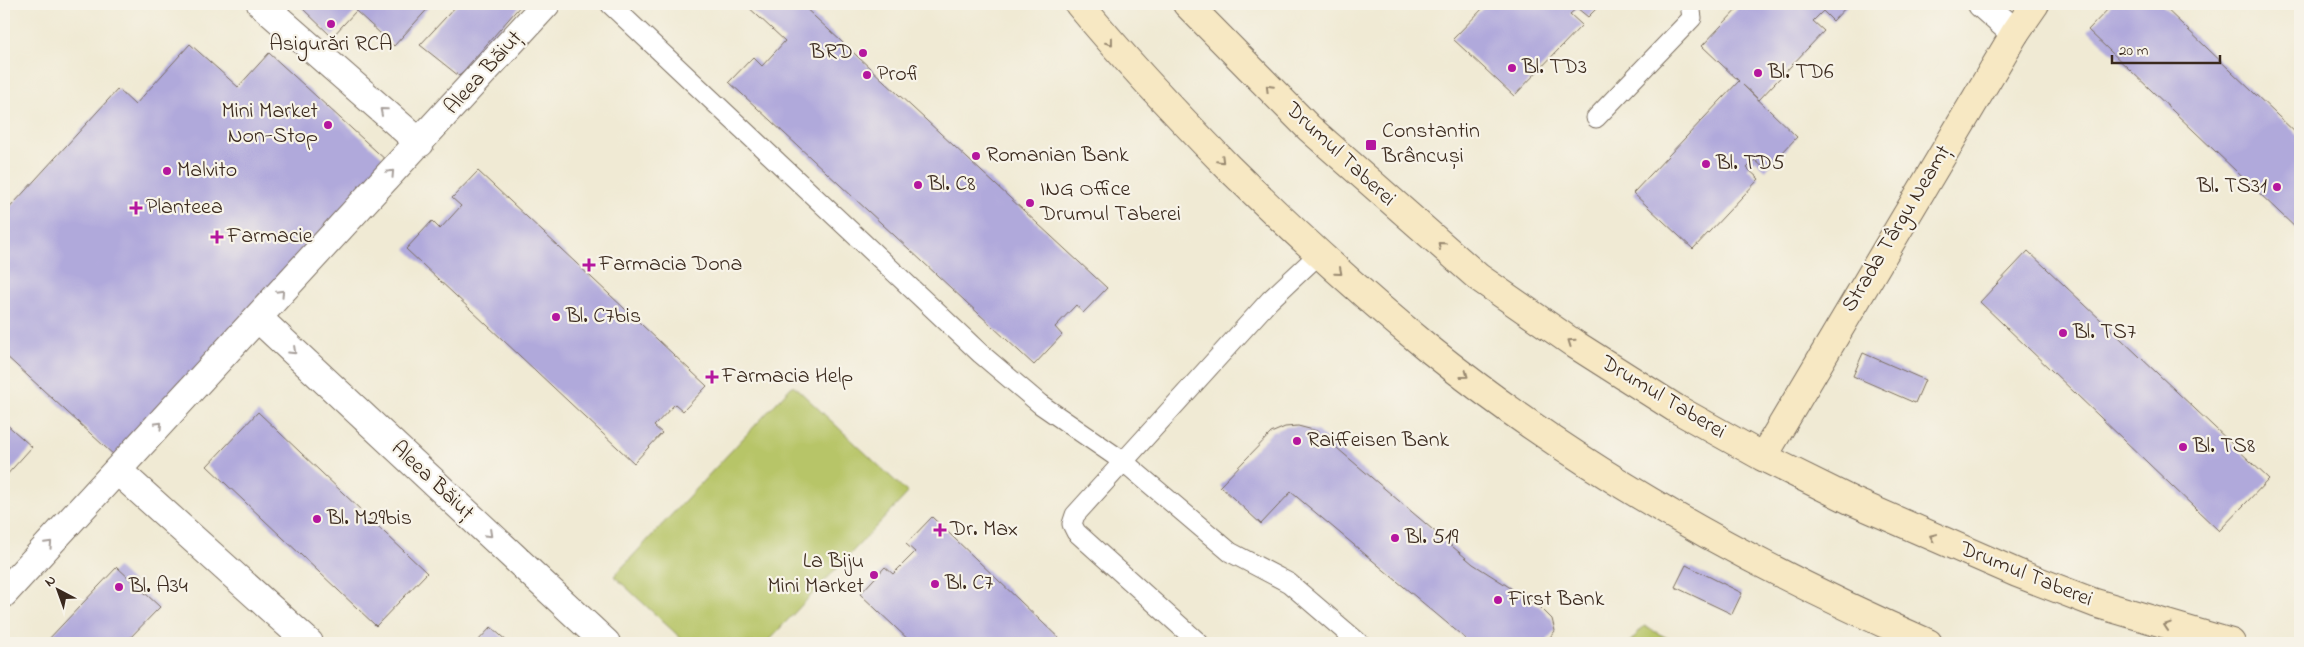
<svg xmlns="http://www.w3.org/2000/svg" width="2304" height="647" viewBox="0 0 2304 647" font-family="'Indie Flower',sans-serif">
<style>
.green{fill:#b7c567;stroke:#797842}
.building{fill:#b0a9db}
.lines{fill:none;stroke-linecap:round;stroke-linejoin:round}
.lane-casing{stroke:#7a6d5e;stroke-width:21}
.street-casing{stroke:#7a6d5e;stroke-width:30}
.secondary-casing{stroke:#7a6d5e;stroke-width:30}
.lane{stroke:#fff;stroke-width:19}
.street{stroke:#fff;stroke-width:28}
.secondary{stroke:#f7e8c3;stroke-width:28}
.oneway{stroke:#998970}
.oneway2{stroke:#a79f9a}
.poi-dot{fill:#b5179e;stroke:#f7f3e8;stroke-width:2}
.labels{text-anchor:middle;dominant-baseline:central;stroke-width:4.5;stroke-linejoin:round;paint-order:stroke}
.poi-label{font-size:22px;fill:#3b2a1e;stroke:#f7f3e8;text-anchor:start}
.street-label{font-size:22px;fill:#3b2a1e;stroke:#f7f3e8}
</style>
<rect width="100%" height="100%" fill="#f7f3e8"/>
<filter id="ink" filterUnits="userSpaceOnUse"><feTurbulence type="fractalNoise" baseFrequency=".02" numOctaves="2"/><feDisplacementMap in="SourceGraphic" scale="10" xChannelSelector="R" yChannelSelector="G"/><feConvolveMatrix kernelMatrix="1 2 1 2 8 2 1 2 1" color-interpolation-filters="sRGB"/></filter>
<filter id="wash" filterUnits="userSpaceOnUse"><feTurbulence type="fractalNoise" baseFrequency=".0096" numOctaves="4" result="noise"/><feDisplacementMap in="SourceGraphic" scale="20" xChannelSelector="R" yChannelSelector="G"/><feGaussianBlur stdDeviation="1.12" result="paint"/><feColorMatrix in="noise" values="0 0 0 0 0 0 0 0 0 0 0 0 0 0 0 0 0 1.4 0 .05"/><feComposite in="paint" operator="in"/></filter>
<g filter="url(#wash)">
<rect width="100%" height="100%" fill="#f0ead4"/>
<path class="green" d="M793,385l115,108 -142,150h-32l-5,-4 -3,4h-40l-72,-67z
M1644,626l33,17h-48z"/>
<g id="blocks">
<path class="building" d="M306,4h126l-38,42 -38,-35 -24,26 -30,-29z
M458,4h64l-63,72 -39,-31z
M745,4h56l306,284 -24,25 -7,-8 -21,22 7,8 -28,30 -305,-283 24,-25 9,9 23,-25z
M1487,4h114l-13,13 -11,-9 -7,6 12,11 -68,71 -61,-57z
M1742,4h107l-16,17 -10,-10 -10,10 11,10 -65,69 -16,-15 54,52 -31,33 -11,-10 -8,8 12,11 -66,70 -60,-56 106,-112 -37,-35z
M2113,4h48l139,133v95l-212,-202z
M190,44l48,43 31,-34 119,109 -272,295 -112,-103v-140l114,-125 17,16z
M478,171l229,215 -24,25 -8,-7 -21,22 8,7 -28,30 -228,-214 26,-28 8,8 21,-23 -9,-8z
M2028,251l241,228 -50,52 -239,-229z
M1863,353l62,27 -10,23 -62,-27z
M258,412l169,161 -51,53 -169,-160z
M4,422l28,25 -28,31z
M1298,426l19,5 156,133 66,42 13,13 3,12 -10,12h-83l4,-4 -175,-147 -30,32 -41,-38 51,-53 14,-6z
M932,517l132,126h-152l-52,-49 25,-27 8,7 22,-22 -9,-8z
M1686,565l56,28 -10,21 -57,-27z
M117,567l43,40 -35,36h-80z
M491,627l18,16h-33z"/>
</g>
</g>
<g filter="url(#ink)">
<use href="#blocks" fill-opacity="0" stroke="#7a6d5e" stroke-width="1"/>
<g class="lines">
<g class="lane-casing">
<path id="lane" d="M610,4l371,350 59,50 84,58 106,90 59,31 70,60
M1596,118l96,-100 -2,-14
M1199,643l-123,-111 -4,-8 3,-9 195,-215 49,-46"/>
</g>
<g class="street-casing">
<path id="street" d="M261,4l159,139
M1982,4l33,29
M258,318l348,325
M117,470l192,173
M4,593l542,-589"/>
</g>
<g class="secondary-casing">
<path id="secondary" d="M1079,4c47,57 97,110 149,163 64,63 130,124 200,181 150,121 324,218 500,295
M1187,4l122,124 169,149 98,68 99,63 88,49 89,44 165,72 78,30 136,40
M1763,457l252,-424 20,-29"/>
</g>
<use href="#lane" class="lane"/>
<use href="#street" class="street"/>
<use href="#secondary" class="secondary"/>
</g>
<defs><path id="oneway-chevron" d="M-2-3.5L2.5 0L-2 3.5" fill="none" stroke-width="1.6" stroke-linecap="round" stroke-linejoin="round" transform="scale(1.25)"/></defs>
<g class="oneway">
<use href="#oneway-chevron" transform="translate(1110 42) rotate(51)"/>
<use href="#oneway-chevron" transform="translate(1269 88) rotate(-135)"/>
<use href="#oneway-chevron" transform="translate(1221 160) rotate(45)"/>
<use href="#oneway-chevron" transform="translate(1441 245) rotate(-139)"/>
<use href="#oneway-chevron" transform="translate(1339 272) rotate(41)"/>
<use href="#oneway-chevron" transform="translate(1571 342) rotate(-145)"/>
<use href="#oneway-chevron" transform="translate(1465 375) rotate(36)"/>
<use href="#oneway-chevron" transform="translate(1933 537) rotate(-156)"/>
<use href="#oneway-chevron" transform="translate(2167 626) rotate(-162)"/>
</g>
<g class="oneway2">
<use href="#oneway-chevron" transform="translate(383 111) rotate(-139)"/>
<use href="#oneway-chevron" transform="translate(391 173) rotate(-47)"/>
<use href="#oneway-chevron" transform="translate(281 293) rotate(-47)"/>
<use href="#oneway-chevron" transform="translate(293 351) rotate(43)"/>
<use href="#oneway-chevron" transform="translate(159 425) rotate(-47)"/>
<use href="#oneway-chevron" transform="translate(489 534) rotate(43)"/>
<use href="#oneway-chevron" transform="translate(49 544) rotate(-47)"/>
</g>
</g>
<g class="poi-dot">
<circle cx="331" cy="24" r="5"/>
<circle cx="863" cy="53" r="5"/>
<circle cx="1512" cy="68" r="5"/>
<circle cx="1758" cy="73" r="5"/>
<circle cx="867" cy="75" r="5"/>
<circle cx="328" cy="125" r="5"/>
<rect x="1365" y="139" width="12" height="12" rx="2.5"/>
<circle cx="976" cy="156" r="5"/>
<circle cx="1706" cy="164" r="5"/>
<circle cx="167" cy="171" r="5"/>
<circle cx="918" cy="185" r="5"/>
<circle cx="2277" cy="187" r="5"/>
<circle cx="1030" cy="203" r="5"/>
<path d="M133.5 200.5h5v5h5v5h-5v5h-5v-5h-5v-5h5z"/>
<path d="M214.5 229.5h5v5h5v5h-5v5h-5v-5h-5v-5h5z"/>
<path d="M586.5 257.5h5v5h5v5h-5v5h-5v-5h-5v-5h5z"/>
<circle cx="556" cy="317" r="5"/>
<circle cx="2063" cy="333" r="5"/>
<path d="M709.5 369.5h5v5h5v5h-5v5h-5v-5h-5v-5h5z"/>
<circle cx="1297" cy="441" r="5"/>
<circle cx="2183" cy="447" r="5"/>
<circle cx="317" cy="519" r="5"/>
<path d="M937.5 522.5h5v5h5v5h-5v5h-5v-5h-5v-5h5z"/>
<circle cx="1395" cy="538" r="5"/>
<circle cx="874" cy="575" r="5"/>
<circle cx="935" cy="584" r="5"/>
<circle cx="119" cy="587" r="5"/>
<circle cx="1498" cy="600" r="5"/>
</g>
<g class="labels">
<g class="poi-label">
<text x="331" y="45" text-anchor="middle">Asigurări RCA</text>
<text x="853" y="53" text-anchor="end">BRD</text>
<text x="1522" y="68">Bl. TD3</text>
<text x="1768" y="73">Bl. TD6</text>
<text x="877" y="75">Profi</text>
<text x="318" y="112" text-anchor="end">Mini Market<tspan x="318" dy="25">Non-Stop</tspan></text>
<text x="1382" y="132">Constantin<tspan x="1382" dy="25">Brâncuși</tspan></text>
<text x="986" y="156">Romanian Bank</text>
<text x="1716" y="164">Bl. TD5</text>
<text x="177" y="171">Malvito</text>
<text x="928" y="185">Bl. C8</text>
<text x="2267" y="187" text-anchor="end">Bl. TS31</text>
<text x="1040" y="190">ING Office<tspan x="1040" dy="25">Drumul Taberei</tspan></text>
<text x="146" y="208">Planteea</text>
<text x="227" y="237">Farmacie</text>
<text x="599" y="265">Farmacia Dona</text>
<text x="566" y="317">Bl. C7bis</text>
<text x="2073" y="333">Bl. TS7</text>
<text x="722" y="377">Farmacia Help</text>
<text x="1307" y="441">Raiffeisen Bank</text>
<text x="2193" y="447">Bl. TS8</text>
<text x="327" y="519">Bl. M29bis</text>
<text x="950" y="530">Dr. Max</text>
<text x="1405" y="538">Bl. 519</text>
<text x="864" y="562" text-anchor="end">La Biju<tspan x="864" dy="25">Mini Market</tspan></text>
<text x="945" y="584">Bl. C7</text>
<text x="129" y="587">Bl. A34</text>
<text x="1508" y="600">First Bank</text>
</g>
<g class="street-label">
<text transform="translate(484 73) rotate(-48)">Aleea Băiuț</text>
<text transform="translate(1340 155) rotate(43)">Drumul Taberei</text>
<text transform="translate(1897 229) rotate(-59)">Strada Târgu Neamț</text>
<text transform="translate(1663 398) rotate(31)">Drumul Taberei</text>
<text transform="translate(432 481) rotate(43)">Aleea Băiuț</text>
<text transform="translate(2026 575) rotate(22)">Drumul Taberei</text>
</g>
</g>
<rect width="2304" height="647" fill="none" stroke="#f7f3e8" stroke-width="20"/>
<g transform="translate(58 590) rotate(319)" stroke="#f7f3e8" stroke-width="4" paint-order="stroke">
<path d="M0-4L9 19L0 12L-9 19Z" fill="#3b2a1e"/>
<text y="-8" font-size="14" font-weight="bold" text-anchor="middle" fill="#3b2a1e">N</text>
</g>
<path d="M2112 55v8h108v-8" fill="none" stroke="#3b2a1e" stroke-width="2.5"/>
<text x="2119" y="55" font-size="15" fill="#3b2a1e" stroke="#f7f3e8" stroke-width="4" paint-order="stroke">20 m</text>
</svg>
